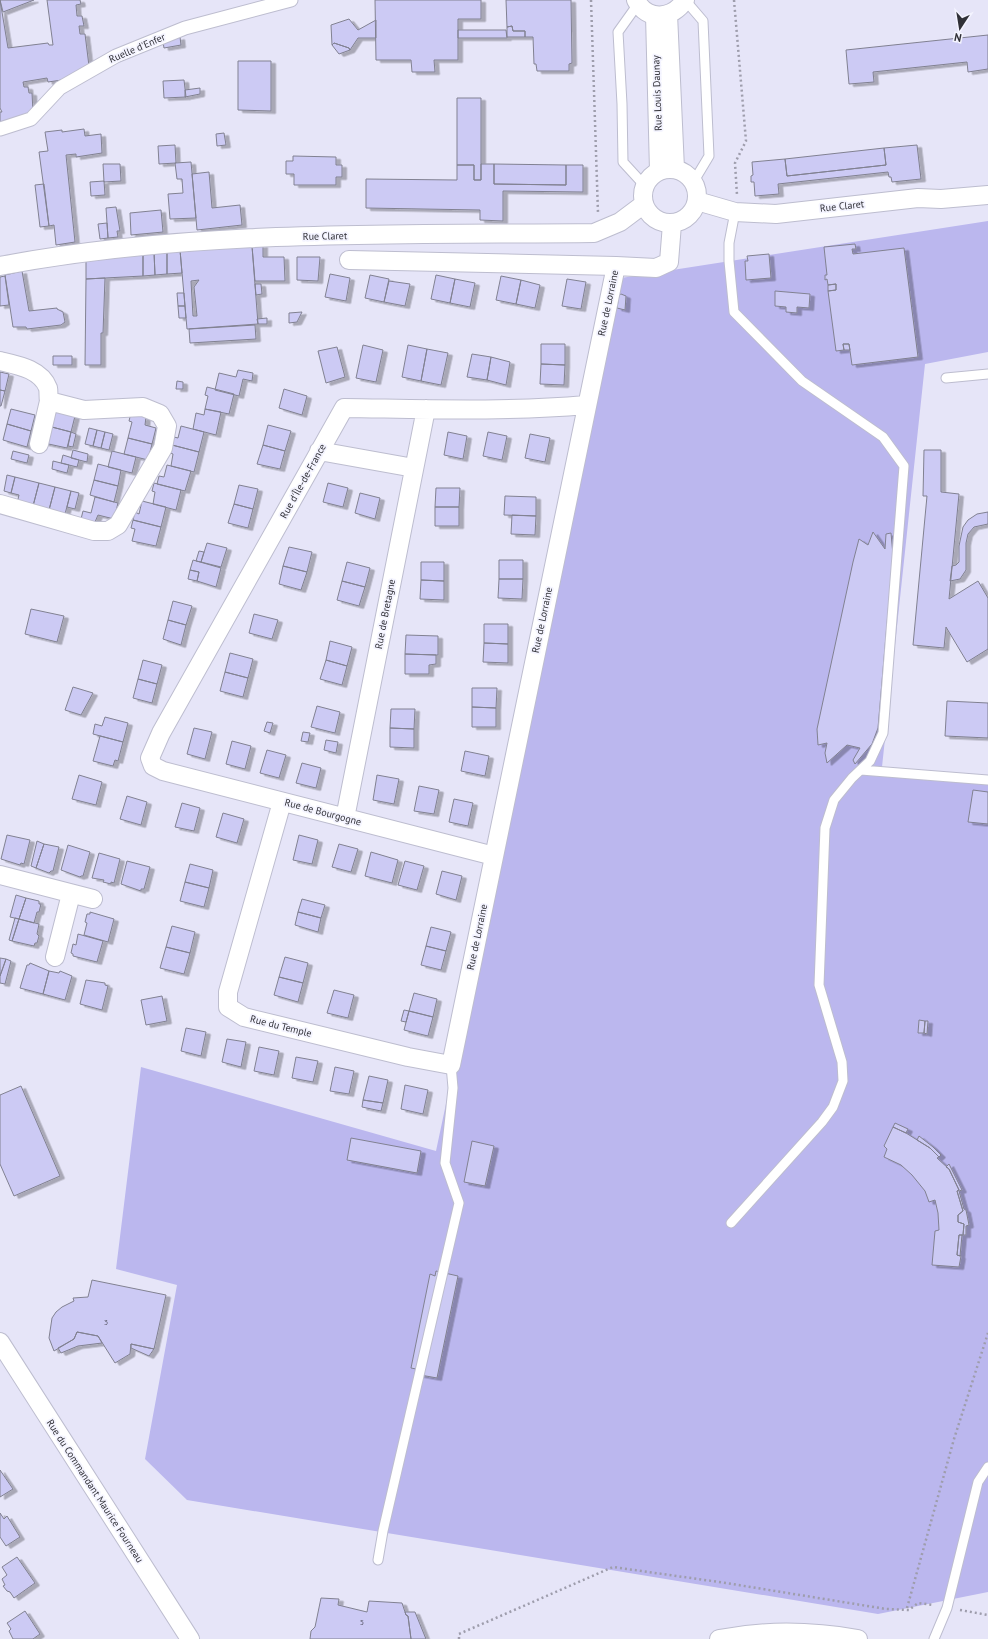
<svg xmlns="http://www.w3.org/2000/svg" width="988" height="1639" viewBox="0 0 988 1639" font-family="'PT Sans',sans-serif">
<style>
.green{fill:#bbb7ee}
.building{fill:#cccaf4;stroke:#818191;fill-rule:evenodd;filter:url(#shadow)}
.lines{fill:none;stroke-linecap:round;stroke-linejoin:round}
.service-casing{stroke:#bdbdcf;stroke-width:11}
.pedestrian-casing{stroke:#bdbdcf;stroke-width:15}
.minor-casing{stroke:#bdbdcf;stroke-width:20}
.path{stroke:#9e9dac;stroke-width:2.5;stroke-dasharray:2 3;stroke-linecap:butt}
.service{stroke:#fff;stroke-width:9}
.pedestrian{stroke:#fff;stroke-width:13}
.minor{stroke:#fff;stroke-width:18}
.labels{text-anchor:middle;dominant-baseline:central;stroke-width:3.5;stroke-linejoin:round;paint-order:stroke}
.number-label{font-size:8px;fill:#575666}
.street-label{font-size:10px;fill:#303037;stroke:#f4f4ff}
</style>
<defs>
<filter id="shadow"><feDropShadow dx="4.5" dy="2.5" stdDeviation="0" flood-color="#0004"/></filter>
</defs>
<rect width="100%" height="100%" fill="#e6e5f8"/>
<path class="green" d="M988,221v131l-63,12 -43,403 106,14v811l-110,22 -691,-114 -42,-41 32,-174 -61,-16 25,-202 295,84 185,-873z"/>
<path class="building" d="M0,0h34l-31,12z
M0,0l8,48 40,-5 1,2h4l-6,-45h33l1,4 -5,1 1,11h5l2,10h-5l1,8h5l4,32 -27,14 -14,2 -1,-4 -24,4 1,5h4l1,6h3l1,19 -33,14v-14h2l-2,-4z
M375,0h106v19h-23v41h-24l1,12h-23l-1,-12h-35z
M506,0h65l1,63 -3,1v7h-32l-1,-7h-2l-1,-27h-8v-6h-12l-1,-5 -5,1z
M349,19l9,11 18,-10v18h-18l-8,12 -1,-2 -15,-5 -2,2 -1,-20z
M512,26l1,5h12v6h-18v-10z
M458,30h48l1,8h-49z
M988,35v34l-20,3 -1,-10 -94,10 1,10 -25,2 -3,-34z
M180,37l1,8 -17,3 -1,-6z
M334,43l15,5 1,2 -11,4 -7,-9z
M238,61h33v50l-33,-1z
M184,80l2,17 -22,1 -1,-17z
M200,88v6l-15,3v-7z
M457,98h24v82h-7v-15h-17z
M84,129l1,7 16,-2 1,19 -26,4v-3l-10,1 9,87 -19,3 -2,-20 -5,1 -10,-74 9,-1 -3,-19 17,-2v2z
M224,133l2,12 -9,1 -1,-12z
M175,145l1,18 -17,1 -1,-18z
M917,145l4,34 -29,3 -1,-5h-2l-1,-5 -110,12 1,10 -24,2 -1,-14h-3v-6l2,-1 -1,-13 33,-3 2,17 99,-11 -2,-17z
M884,148l2,17 -99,11 -2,-17z
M293,156l43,1v8h6v12h-6v8h-42v-11h-8v-13h7z
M191,162l5,56 -26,1 -2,-25 15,-1 -1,-14h-5l-2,-16z
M103,164h17l1,17 -17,1z
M481,164h13v20l72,1v-20h17v27l-80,-1v30l-23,-1v-10l-114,-2v-29l91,1v-15h17v15h7z
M494,164l72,1v20l-72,-1z
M209,172l3,36 28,-3 2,20 -45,5 -5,-56z
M104,181l1,14 -14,1 -1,-14z
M44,184l5,42 -9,1 -5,-42z
M116,207l4,24h-3l1,6 -10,1 -2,-30z
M161,210l2,22 -32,3 -1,-22z
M107,223l1,15 -8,1 -2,-15z
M855,244l1,5h-4l1,5 51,-6 14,109 -66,8 -3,-21h-6l1,6 -8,1 -8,-60 8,-1v-6l-8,1 -1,-6 -2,1v-5h2l-3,-28z
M263,245v12h21l1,24h-30l-3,-35z
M252,246l6,78 -71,5 -7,-79zM199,280l-5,7 3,29h-4l-2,-35z
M180,250l2,23 -15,1v-23z
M167,251v23l-12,1 -1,-23z
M154,252l1,23 -12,1v-23z
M143,253v23l-57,3v-21z
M769,254l2,24 -25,2 -1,-19h3l-1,-5z
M297,257h23l-2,24 -21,-1z
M22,271l7,40 28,-3v1l6,3 2,10 -4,3 -34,4 -1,-2h-13l-8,-52z
M330,274l20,4 -4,23 -21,-4z
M370,275l19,4 -5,23 -19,-4z
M436,275l19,4 -5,24 -19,-4z
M5,276l4,29 -9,1v-29z
M501,276l20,4 -5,24 -20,-4z
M105,278l-2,55h-2v32h-16l1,-86z
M455,279l20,4 -5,24 -20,-4z
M567,279l19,3 -5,27 -19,-3z
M521,280l19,5 -5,23 -19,-4z
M389,281l21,3 -5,22 -21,-4z
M255,284h6l1,10 -6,1z
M836,284v6l-8,1v-6z
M775,291l35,3 -1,14 -12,-1v6l-11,-1v-5l-11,-1z
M177,293h7l1,13h-7z
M621,294l5,2 -1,14 -8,-2 2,-13z
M178,306h7l1,12h-7z
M302,312l-5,10 -8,1v-10z
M267,318v6h-9l-1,-5z
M255,325l1,14 -66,4 -1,-14z
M541,344h24v21l-24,-1z
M843,344h6l1,6h-6z
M363,345l20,5 -7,32 -20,-4z
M408,345l19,4 -6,32 -19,-4z
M337,347l8,30 -19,6 -8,-32z
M427,349l21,4 -7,32 -20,-4z
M472,354l19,3 -4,23 -20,-3z
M53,356h19v9h-19z
M491,357l19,5 -4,23 -19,-5z
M541,364l24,1 -1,20 -24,-1z
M238,370l15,3 -1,8 -9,-2 -4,17 -24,-6 4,-17 17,4z
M0,372l9,2 -4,17 -5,-1z
M177,381l6,1v7h-7z
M207,387l27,7 -5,20 -24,-5 3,-13 -3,-1z
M284,389l23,7 -5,19 -23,-7z
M0,390l5,1 -4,15h-1z
M11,409l24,6 -4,16 -24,-7z
M205,409l16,3 -5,23 -23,-6 3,-16 8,2z
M52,410l23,6 -4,16 -23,-6z
M131,413l15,4 -1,8 11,3 -4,16 -24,-6 4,-16 -3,-1z
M7,424l24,7 -4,16 -24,-7z
M268,425l23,6 -6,20 -22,-6z
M48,426l23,6 -4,16 -23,-5z
M181,426l23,6 -5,20 -27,-7 2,-8 4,1z
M89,428l8,2 -4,16 -8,-2z
M97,430l8,2 -4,16 -8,-2z
M71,432l5,2 -3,13 -5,-1z
M105,432l8,2 -4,16 -8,-2z
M448,432l19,4 -4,23 -19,-4z
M488,432l19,4 -5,24 -19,-4z
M530,434l20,4 -5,24 -20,-4z
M128,438l24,6 -4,16 -24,-6z
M172,445l27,7 -5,20 -23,-6 2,-12 -3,-1z
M263,445l22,6 -5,18 -23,-5z
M73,450l15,4 -1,8 -16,-4z
M924,450h17v42l18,2 -10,105 29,-18 10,17v51l-21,13 -21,-35 -2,21 -31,-3 14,-149h-4z
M13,451l16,4 -2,8 -16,-4z
M112,451l24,6 -4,16 -24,-6z
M63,455l16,5 -2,7 -16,-4z
M53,461l16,4 -2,8 -15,-4z
M98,464l23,6 -3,16 -24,-6z
M167,465l24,6 -6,20 -28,-7 2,-8 5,1z
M7,475l8,2 -4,16 -7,-2z
M15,477l24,6 -6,23 -16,-3 2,-8 -8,-2z
M94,480l24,6 -4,16 -24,-7z
M39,483l16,4 -6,23 -16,-4z
M154,483l27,7 -5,20 -23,-6 2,-12 -3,-1z
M328,483l20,5 -5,19 -20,-5z
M239,485l19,4 -5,20 -19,-5z
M55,487l16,4 -6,23 -16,-4z
M436,488h24l-1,19h-24z
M71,491l8,2 -4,16 -8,-2z
M360,493l20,5 -5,21 -20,-6z
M505,496l31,1v19l-32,-1z
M95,497l23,6 -4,16 -16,-4 -3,7 -14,-3 2,-8 8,2z
M142,501l24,6 -5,20 -28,-7 2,-8 4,2z
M234,504l19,5 -5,19 -20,-5z
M435,507h24v19h-24z
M988,512v12l-14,3 -6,7 -2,9v27l-6,9 -10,2 2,-15 4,-1 3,-3v-16l4,-19 5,-7 9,-6z
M512,515l24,1 -1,19 -24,-1z
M133,520l28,7 -5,19 -24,-5 3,-12 -4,-1z
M873,532l12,17 1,-15 5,-1 2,22 -15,173 -6,16 -17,20 -2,-4 7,-12 -13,-3 -20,18 -2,-10 2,-10 -9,2 -1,-16 36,-167 6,-23 9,6z
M207,543l20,5 -6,19 -20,-5z
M289,547l23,5 -5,20 -24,-6z
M199,551l5,1 -3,10 -5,-1z
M193,560l28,8 -5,19 -19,-6 2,-9 -9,-2z
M499,560h24v19h-24z
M347,562l23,6 -5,19 -23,-6z
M421,562h23v19l-23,-1z
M283,566l24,6 -6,18 -22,-6z
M190,570l9,2 -2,9 -9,-2z
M499,579h24l-1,20 -24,-1z
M421,580l23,1v19l-24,-1z
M342,581l23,6 -6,19 -22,-6z
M173,601l19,5 -6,19 -18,-5z
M31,609l33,7 -7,26 -32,-8z
M254,614l24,6 -6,19 -23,-6z
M168,620l18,5 -5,20 -18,-6z
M484,624h24v20l-24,-1z
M406,635l32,1v19l-33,-1z
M330,641l22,6 -5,19 -21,-6z
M484,643l24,1v19l-25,-1z
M230,653l23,6 -5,19 -23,-6z
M405,654l31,1v9l-7,1v9h-24z
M143,660l19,5 -5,19 -19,-5z
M326,660l21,6 -5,19 -22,-6z
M225,672l23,6 -5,19 -23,-6z
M138,679l19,5 -5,19 -19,-5z
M73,687l20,6 -12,22 -16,-5z
M472,688h25l-1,20 -24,-1z
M947,701l41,2v35l-43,-2z
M317,706l23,6 -5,21 -24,-6z
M472,707l24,1v19h-24z
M391,709h24l-1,20 -24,-1z
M105,717l23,6 -5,19 -30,-8 2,-10 7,2z
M267,722l6,1 -3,10 -6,-2z
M194,728l18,4 -7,27 -18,-5z
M390,728l24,1v19l-24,-1z
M303,732l7,1 -2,9 -7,-1z
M100,736l23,6 -5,19 -3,-1 -2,6 -20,-5z
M326,740l12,2 -2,11 -12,-3z
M232,741l19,5 -6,23 -19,-5z
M267,750l19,5 -7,23 -19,-5z
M465,751l24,5 -4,20 -24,-5z
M302,763l19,5 -5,20 -20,-5z
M79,775l23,7 -6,23 -24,-6z
M377,775l22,4 -5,25 -21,-4z
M419,786l20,4 -5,24 -20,-3z
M973,790l15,2v32l-20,-2z
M127,796l20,6 -6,23 -21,-6z
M454,799l19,4 -5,23 -19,-4z
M182,803l18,5 -6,23 -19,-4z
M223,813l21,6 -7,24 -21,-6z
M7,835l23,5 -6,24 -3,-1 -1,2 -19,-6z
M299,835l19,5 -6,24 -19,-4z
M37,841l7,3 -8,24 -5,-2z
M44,844l15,3 -6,24h-2l-2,2 -13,-5z
M339,844l19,5 -7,23 -19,-5z
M68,845l22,7 -7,24h-2l-1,1 -19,-7z
M371,852l27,8 -6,23 -27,-7z
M99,853l21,6 -6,24 -3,-1v2l-8,-2 1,-2 -12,-2z
M127,861l23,6 -6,22h-3v2l-20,-7z
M405,861l19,5 -7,24 -19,-5z
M190,864l23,6 -4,18 -24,-6z
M442,871l20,5 -6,24 -20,-6z
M185,882l24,6 -5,19 -24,-6z
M16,895l10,3 -7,21 -9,-2z
M26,898l13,3v3h2l-2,8h-2l-3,11 -15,-4z
M302,899l23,6 -4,13 -23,-6z
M90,912l24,7 -6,23 -24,-7 3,-12 -2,-1 2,-8h3z
M298,912l23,6 -3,14 -23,-7z
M15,918l4,1 -7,22 -3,-1z
M19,919l20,5 -2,10 2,2 -2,7h-2l-1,3 -22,-5z
M172,926l23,6 -5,21 -24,-6z
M431,927l20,5 -5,19 -20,-5z
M78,934l25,7 -6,21 -24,-6v-2l-2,-1 2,-9 3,1z
M426,946l20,5 -5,19 -20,-5z
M166,947l24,6 -6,21 -24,-6z
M285,957l23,6 -5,20 -24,-6z
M0,958l6,1 -6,17z
M6,959l5,2 -6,23 -5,-1v-7z
M30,963l19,8 -6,23 -23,-6 7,-23h2z
M49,971l10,2 1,-2 12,5 -7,24 -22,-6z
M279,977l24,6 -5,19 -24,-7z
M86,980l19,3v2l3,1 -6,24 -22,-6z
M334,990l20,5 -6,23 -21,-5z
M414,993l23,6 -4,18 -24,-6z
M162,996l5,25 -21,4 -5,-25z
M404,1010l5,1 -3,11 -5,-1z
M409,1011l24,6 -5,19 -24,-6z
M919,1020l6,1 -1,12h-6z
M925,1021h3l-1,13 -3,-1z
M186,1028l20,4 -5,24 -20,-5z
M227,1039l19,3 -5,25 -19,-5z
M259,1047l20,4 -5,24 -20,-4z
M296,1057l22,4 -5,21 -21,-4z
M335,1067l19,4 -5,23 -19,-3z
M369,1076l19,4 -5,23 -20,-3z
M405,1085l23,5 -5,24 -22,-5z
M21,1086l39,90 -46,20 -14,-32v-69z
M363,1100l20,3 -2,8 -19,-4z
M895,1123l13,6 -2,4 -13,-6z
M893,1127l13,6 24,15 9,9 -2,1 12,11 10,21 -2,1 6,20 -5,4v7l6,2 -1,11h-4l-2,20 4,1 -2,11 -27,-2 3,-34 4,-1 -1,-17 -3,-13 -6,2 -4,-11 -13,-16 -11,-10 -17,-8 3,-8 -3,-3z
M919,1136l14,11 8,8 -2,2 -9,-9 -13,-8z
M351,1138l70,13 -4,22 -70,-13z
M472,1141l22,5 -9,40 -21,-4z
M949,1164l13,26 -3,1 5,18 2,1 3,15 -3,1v9h-3l1,-11 -6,-2v-7l5,-4 -6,-20 2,-1 -10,-21 -3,-2z
M959,1235h3l-2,21 -3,-1z
M436,1271l22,5 -21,102 -22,-4 1,-5 -5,-1 19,-94 5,2z
M92,1280l74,15 -12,54 -23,-5 -1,10 -15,9 -17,-27 -21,-4 -3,7 -20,12 -5,-13 3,-20 4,-6 6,-5 12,-6 -1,-3 15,-1z
M77,1332l21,4 4,7 -24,3 -17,7 -3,-5 16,-9z
M131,1344l23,5 -5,7 -18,-8z
M0,1470l13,19 -13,8z
M0,1513l4,6 3,-3 13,21 -14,9 -6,-9z
M17,1557l18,26 -21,15 -4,-6 -3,-1 -4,-5 2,-1 -3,-6 5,-4 -5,-8z
M321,1598l18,1 -1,6 29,7 2,-11 33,2 4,12 2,1 3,23h-101l1,-8 4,-4z
M25,1611l15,23 -7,5h-20l-4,-8 2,-2 -4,-6z
M405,1612h10l11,27h-15l-3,-23 -2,-1z"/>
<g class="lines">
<g class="service-casing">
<path id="service" d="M685,0l18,21 6,135 -15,25
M638,4l-20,28 4,72 1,58 22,24
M946,378l42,-4
M861,770l127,10
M731,1223l91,-101 11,-15 10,-26 -1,-19 -23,-77 6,-157 9,-28 18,-22 18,-17 13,-28 21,-267 -21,-29 -81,-56 -68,-69 -5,-51v-18l6,-31
M378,1560l5,-29 76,-328 -14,-40 8,-75 -2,-23
M934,1639l13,-31 31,-126 10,-15"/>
</g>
<g class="pedestrian-casing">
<path id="pedestrian" d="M0,129l31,-10 29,-31 56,-32 69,-28 106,-28"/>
</g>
<g class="minor-casing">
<path id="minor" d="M636,0c11,22 37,19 49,0
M668,14l7,155
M655,15l4,156
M643 196a27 27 0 1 1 54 0a27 27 0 1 1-54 0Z
M697,201l38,11 41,2 142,-16 23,1 47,-4
M349,260l267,6
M0,266c195,-37 397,-31 594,-33l26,-11 24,-18
M0,361c17,4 41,8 48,27 1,4 0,9 1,13l35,9 59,-3 17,7 7,12 -4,22 -45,77 -10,6h-14l-94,-27
M39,444l10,-43
M319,451l95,17
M282,802l-54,190v15l16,10 164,40 43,8 165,-799 40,2 13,-6 3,-38
M345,818l81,-409
M494,856l-331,-85 -10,-5 -3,-8 11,-25 183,-325c81,1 162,4 242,-3
M0,875l93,24
M55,957l16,-63
M0,1342l190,297
M719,1639c46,-9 93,-8 139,0"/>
</g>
<path class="path" d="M591,0l7,213
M734,0l12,141 -11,22 2,32
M907,1608l47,-169 34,-106
M960,1610l28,5
M459,1639v-5l154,-67 113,16 160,26 23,1 9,-7 15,2"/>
<use href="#service" class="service"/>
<use href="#pedestrian" class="pedestrian"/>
<use href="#minor" class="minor"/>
</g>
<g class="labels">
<g class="number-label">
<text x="106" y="1322">3</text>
<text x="362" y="1622">5</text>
</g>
<g class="street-label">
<text transform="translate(137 48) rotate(-23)">Ruelle d'Enfer</text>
<text transform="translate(657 93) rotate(-92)">Rue Louis Daunay</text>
<text transform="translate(842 206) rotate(-6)">Rue Claret</text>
<text transform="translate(325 236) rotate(-1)">Rue Claret</text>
<text transform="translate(608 303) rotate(-78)">Rue de Lorraine</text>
<text transform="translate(303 481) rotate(-61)">Rue d'Île-de-France</text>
<text transform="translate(385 614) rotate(-79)">Rue de Bretagne</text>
<text transform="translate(542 620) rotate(-78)">Rue de Lorraine</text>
<text transform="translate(323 812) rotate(15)">Rue de Bourgogne</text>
<text transform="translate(477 937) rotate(-78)">Rue de Lorraine</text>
<text transform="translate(281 1026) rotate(14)">Rue du Temple</text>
<text transform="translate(95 1491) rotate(57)">Rue du Commandant Maurice Fourneau</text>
</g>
</g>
<g transform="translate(960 28) rotate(192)" stroke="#f4f4ff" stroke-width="3" paint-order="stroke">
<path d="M0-3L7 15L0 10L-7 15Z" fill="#303037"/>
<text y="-6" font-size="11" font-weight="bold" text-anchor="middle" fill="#303037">N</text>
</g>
</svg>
